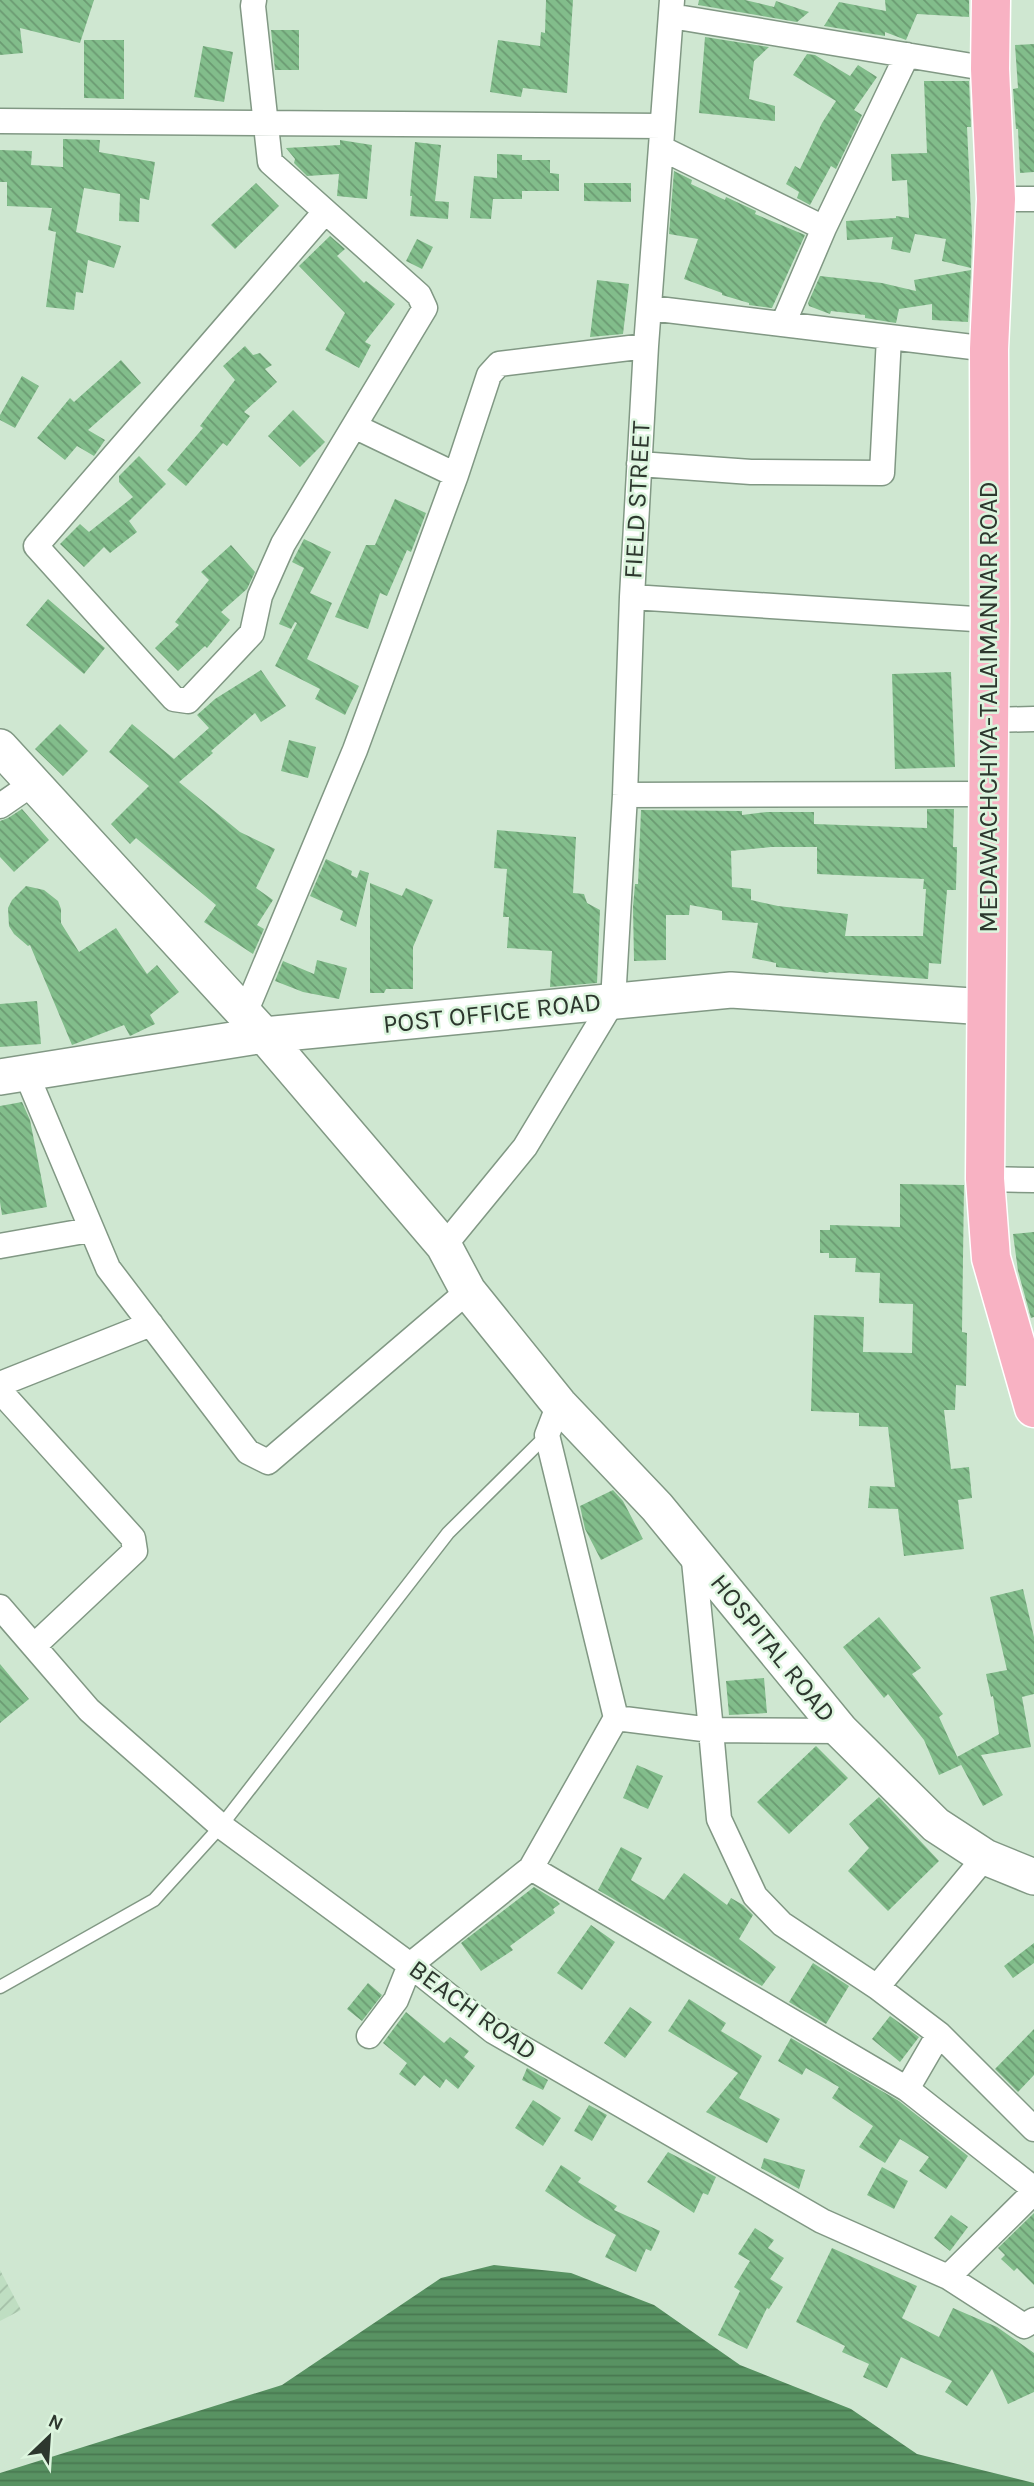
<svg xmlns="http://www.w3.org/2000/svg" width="1034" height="2486" viewBox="0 0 1034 2486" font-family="Karla,sans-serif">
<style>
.industrial{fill:url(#industrial-furrows)}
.water{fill:url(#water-rules)}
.building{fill:url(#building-back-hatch);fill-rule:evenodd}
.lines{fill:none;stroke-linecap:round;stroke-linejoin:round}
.lane-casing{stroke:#819884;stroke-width:15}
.street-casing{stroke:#819884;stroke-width:27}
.secondary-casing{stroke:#819884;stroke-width:38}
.highway-casing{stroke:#fff;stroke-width:41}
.lane{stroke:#fff;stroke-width:12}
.street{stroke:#fff;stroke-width:24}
.secondary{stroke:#fff;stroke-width:35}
.highway{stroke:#f8b2c3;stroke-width:38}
.labels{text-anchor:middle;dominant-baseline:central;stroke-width:5;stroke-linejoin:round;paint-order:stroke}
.street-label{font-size:26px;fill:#2d372e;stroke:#dcf5de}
</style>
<defs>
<pattern id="industrial-furrows" width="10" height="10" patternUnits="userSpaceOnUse" patternTransform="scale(1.75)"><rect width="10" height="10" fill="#bfdec2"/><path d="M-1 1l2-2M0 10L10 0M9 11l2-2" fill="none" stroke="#a4bfa7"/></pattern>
<pattern id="water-rules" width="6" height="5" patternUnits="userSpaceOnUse" patternTransform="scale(1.75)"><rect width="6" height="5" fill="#589262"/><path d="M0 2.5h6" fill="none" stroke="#497851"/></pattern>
<pattern id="building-back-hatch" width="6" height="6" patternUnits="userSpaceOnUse" patternTransform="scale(1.75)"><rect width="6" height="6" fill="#82bd8b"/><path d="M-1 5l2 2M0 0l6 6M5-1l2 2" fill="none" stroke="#6b9a72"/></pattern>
</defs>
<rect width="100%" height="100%" fill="#cfe7d1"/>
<path class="industrial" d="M0,2270l21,40 -21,11z"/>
<path class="water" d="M494,2265l77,8 83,32 86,60 111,44 66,45 117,29v3h-1034v-13l282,-88 159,-107z"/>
<path class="building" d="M0,0h94l-14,43 -60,-15 3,25 -23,2z
M546,0h27l-6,93 -44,-5 -2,9 -31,-5 8,-52 42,6 1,-14 4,1z
M699,0h46l29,7 2,-6 33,11 -12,10 -99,-17z
M885,0h84v17l-52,-3 -11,26 -21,-8v4l-61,-10 15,-24 47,9z
M271,30h28v40h-24z
M705,37l64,10 -15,14 -5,38 26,7v15l-76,-8z
M84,40h40v59l-40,-1z
M1034,44v128l-14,1 -2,-44h-2l-3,-40 5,-1 -3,-43z
M203,46l30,6 -9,50 -30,-5z
M807,54l8,1 35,21 8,-11 19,12 -23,33 8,5 -26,54 -5,-3 -21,39 -13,-7 2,-6 -13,-8 9,-18 5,3 22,-46 14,-22 -43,-26z
M924,81h45l2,46h-4l5,107 -1,34 -29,-7 4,-22 -31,-5 -5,19 -19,-4 2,-12 -46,3 -1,-19 50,-3v-2l13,2 -2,-38 -15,1 -1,-27 36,-1z
M63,139l37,1 -1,12 56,10 -6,38 -9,-2 -1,24 -20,-1 1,-27 -36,-6 -8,44 45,14 -7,22 -26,-8 -5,33 -7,-1 -2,18 -28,-3 10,-75 -8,-2 4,-22 -45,-2v-24h-7v-32l32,1 -1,14 32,2z
M340,140l32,5 -5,54 -30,-3 2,-22 -32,2 -13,-13 1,-4 -9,-11 54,-3z
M415,142l26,3 -6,56 14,1 -1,17 -38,-3 2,-20h-2z
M497,154l25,1v5h28v13l9,1v17h-37v8h-29l-2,20 -21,-1 4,-42 23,2z
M674,171l18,9 -1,4 34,16 1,-3 30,14 -1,3 50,21 -33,73 -23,-3v-2l-27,-8v-2l-38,-14 14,-40 -29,-5z
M256,183l23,23 -44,43 -24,-24z
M584,183h47v19l-47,-1z
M330,236l15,13 -8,7 27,27 2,-2 29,23 -30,38 6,3 -12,23 -34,-18 20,-37 -46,-47z
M417,239l16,8 -11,22 -16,-8z
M971,270l-3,52 -36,-2v-16l-33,5 -3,14 -31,-5v-3l-34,-4 -1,3 -21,-8 -1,-3 12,-27 62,7 34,8 -2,-11z
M597,280l32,4 -6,50 -33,3z
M245,346l8,9 7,-2 12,12 -7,4 12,13 -33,30 6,4 -23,30 -4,-3 -37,43 -19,-16 36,-42 -3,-2 35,-46 -12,-14z
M121,360l20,23 -53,47 17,10 -11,16 -17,-10 -12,14 -28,-22 33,-40 4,4z
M22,376l17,10 -24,42 -15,-8v-5z
M293,410l32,32 -25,25 -32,-31z
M139,456l27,28 -37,37 8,11 -27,21 -6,-6 -20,20 -24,-23 20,-20 9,8 44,-35 -14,-15v-6z
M395,499l31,14 -15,39 -4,-2 -20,46 -7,-3 -12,36 -33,-12 31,-72h9z
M304,539l27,13 -21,41 22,10 -25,56 52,27 -14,29 -30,-16 5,-10 -45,-23 22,-43 -2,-1 -4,7 -12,-5 25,-56 -12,-6z
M231,545l24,27 -8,17 -26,23 9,8 -23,28 -2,-2 -27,25 -23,-23 24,-23 -4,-3 34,-42 -8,-8z
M48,599l57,49 -21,26 -58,-49z
M261,670l25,36 -25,16 -6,-9 -44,38 2,2 -34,29 61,50 35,17 -19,39 17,12 -16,25 7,4 -11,25 -49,-32 12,-17 -80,-67 -6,6 -19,-20 38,-38 -40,-34 23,-28 42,35 35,-31 -12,-13 18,-16z
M951,672l4,95 -60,2 -3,-95z
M60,724l28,27 -25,25 -28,-27z
M289,740l27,7 -8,31 -27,-7z
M22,809l27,31 -35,32 -14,-15v-36l8,-3z
M927,809h27l-1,38h4l-1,43h-9l-6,74 -12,-1 -1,16 -99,-7 -1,1 -52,-6v-4l-24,-5 6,-35 -36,-3v-9l-32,-6 -1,10h-23v45l-32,1 -1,-54 2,-23h3l3,-74 101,1v4l25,-3h47v12l113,4zM771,847h46v27l107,5 -1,10h3l-3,47h-78l3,-22 -70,-8 -27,-6v-11l-19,-2 -1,-36z
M497,830l79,7 -3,56 11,1 3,9 13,7 -3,73 -47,4 2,-36 -45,-3 2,-31h-6l4,-48 -13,-1z
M326,859l26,12 -1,4 6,3 3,-8 9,3 -13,54 -16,-7 3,-9 -33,-15z
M370,883l32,13 4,-8 27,12 -20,47v42h-27l-2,4h-14z
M26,886l18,4 14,11 3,8v14l18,29 37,-24 31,46 10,-9 22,27 -29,23 5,9 -25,12 -6,-11 -52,20 -42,-100 -2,1 -14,-12 -5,-8 -1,-18 4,-8z
M317,960l30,8 -8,31 -36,-7 -28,-11 8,-20 31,13z
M37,1001l4,43 -41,3v-43z
M22,1102l8,18 17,87 -45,8 -2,-13v-96z
M900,1184l64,1 -2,147 5,1 -1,53 -10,-1 -1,25h-11l7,59 18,-2 3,31 -14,2 6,49 -60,7 -6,-47 -30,-1 2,-22 25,1 -7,-60 -29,-1v-13l-48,-2 3,-96 50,2 -1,35 49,1 1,-49 -34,-1 1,-30 -25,-1 1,-14h-27v-5h-9v-23h10v-5l70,2z
M1034,1232v85l-3,1 -13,-47 -5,-37z
M613,1490l10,11 20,38 -42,21 -16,-31 -5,-23z
M1023,1589l11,48v57l-12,3 9,50 -50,8 22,40 -20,11 -26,-49 42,-23 -6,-38 -2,1 -5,-23 21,-4 -17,-73z
M879,1617l42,51 -9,6 31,40 -4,3 22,48 -22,10 -15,-35 -36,-46 -4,4 -41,-51z
M0,1664l29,35 -29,24z
M764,1678l3,35 -38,2 -3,-34z
M816,1746l32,32 -59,56 -32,-32z
M637,1765l26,11 -15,33 -25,-11z
M879,1797l60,64 -51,50 -40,-40 21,-23 -20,-24z
M621,1847l21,11 -11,22 33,20 20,-27 43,32 4,-7 12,7 10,10 -14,24 37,28 -14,19 -164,-96z
M534,1887l23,14 3,3 -7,5 2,4 -45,33 3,4 -32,21 -20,-28z
M591,1925l24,17 -33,48 -25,-17z
M1034,1943v20l-21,15 -9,-12z
M813,1963l36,23 -23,38 -37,-22z
M368,1983l14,12 -20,26 -15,-12z
M689,1999l37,24 -5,8 41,25 -23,42 41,21 -13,24 -61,-31 32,-39 -70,-42z
M630,2007l22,15 -27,36 -21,-15z
M406,2012l38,31 6,-6 19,14 -5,6 11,9 -17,23 -12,-10 -6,9 -16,-13 -9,11 -16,-12 8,-11 -24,-20z
M890,2016l29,21 -19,25 -28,-23z
M1034,2029v46l-16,17 -23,-23z
M791,2038l108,63 69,55 -22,33 -27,-18 10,-14 -29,-18 -15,24 -26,-16 14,-21 -41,-28 7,-11 -33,-19 -4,7 -24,-14z
M527,2068l21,12 -5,10 -21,-10z
M533,2100l28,18 -18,28 -28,-18z
M589,2105l18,10 -15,26 -18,-10z
M668,2152l48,25 -8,18 -5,-2 -9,20 -47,-31z
M764,2158l41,12 -6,19 -38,-21z
M561,2165l20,13 -3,4 39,24 -3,4 46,21 -9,20 -5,-2 -10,23 -31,-15 11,-22 -31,-17 -40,-27z
M882,2167l26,14 -14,28 -27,-14z
M1034,2213v72l-17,-17 -3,3 -13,-12 4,-4 -7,-7z
M951,2215l17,12 -18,24 -16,-13z
M755,2228l19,12 -6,8 16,10 -14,21 13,8 -14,22 -2,-1 -20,41 -29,-14 22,-44 -6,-4 16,-26 -12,-7z
M832,2248l85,38 -15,32 37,19 14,-29 44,19 37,26v39l-26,12 -16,-35 -25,37 -22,-14 7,-11 -51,-24 -14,31 -24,-11 6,-13 -27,-12 3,-6 -49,-24z"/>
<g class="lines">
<g class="lane-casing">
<path id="lane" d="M0,1987l154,-87 67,-74 227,-293 99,-98"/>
</g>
<g class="street-casing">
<path id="street" d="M254,0l-1,6 17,156 149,133 6,13 -142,236 -23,52 -8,37 -64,68 -14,-2 -138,-153 289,-334
M671,16l319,53
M0,121l662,5
M661,148l163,80
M996,199h38
M650,308l339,41
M783,324l41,-96 83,-173
M354,426l102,49
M639,464l112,8 131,1 7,-136
M632,597l358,23
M989,720l45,-1
M625,795l362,-1
M0,806l32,-22
M245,1013l110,-263 101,-275 33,-100 10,-11 147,-18
M26,1073l82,195 140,184 20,10 200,-171
M985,1179l49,1
M0,1246l90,-16
M444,1246l81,-99 88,-146 12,-206 7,-198 14,-251 26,-346
M0,1384l151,-60
M0,1391l133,147 2,13 -101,95
M559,1404l-12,31 69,283
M0,1607l89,103 132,116 189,139 83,66 329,190 126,56 86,-85
M841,1731l-130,-1 8,89 36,77 27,28 95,63 62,47
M531,1868l85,-150 95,12 -18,-179
M877,1987l108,-130
M369,2036l27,-36 14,-35 121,-97 376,221
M1034,2129l-95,-95 -32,55 127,100
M948,2277l76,49 10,-6"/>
</g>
<g class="secondary-casing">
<path id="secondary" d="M0,747l264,288 180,211 24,45 91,113 98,103 184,224 95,94 49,32 49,20
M0,1077l264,-42 467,-45 256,17"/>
</g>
<g class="highway-casing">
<path id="highway" d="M991,0l-1,69 6,130 -7,150 1,271 -5,559 6,79 43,150"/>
</g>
<use href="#lane" class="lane"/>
<use href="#street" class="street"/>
<use href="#secondary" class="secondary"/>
<use href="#highway" class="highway"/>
</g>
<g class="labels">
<g class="street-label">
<text transform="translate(637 500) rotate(-87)">FIELD STREET</text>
<text transform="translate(988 707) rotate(-90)">MEDAWACHCHIYA-TALAIMANNAR ROAD</text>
<text transform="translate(492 1013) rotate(-6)">POST OFFICE ROAD</text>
<text transform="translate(773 1648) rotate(51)">HOSPITAL ROAD</text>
<text transform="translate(473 2010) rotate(36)">BEACH ROAD</text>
</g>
</g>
<g transform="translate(49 2437) rotate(25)" stroke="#dcf5de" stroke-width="5" paint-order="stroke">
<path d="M0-5L12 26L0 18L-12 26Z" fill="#2d372e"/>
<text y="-10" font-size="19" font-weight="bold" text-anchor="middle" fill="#2d372e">N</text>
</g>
</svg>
